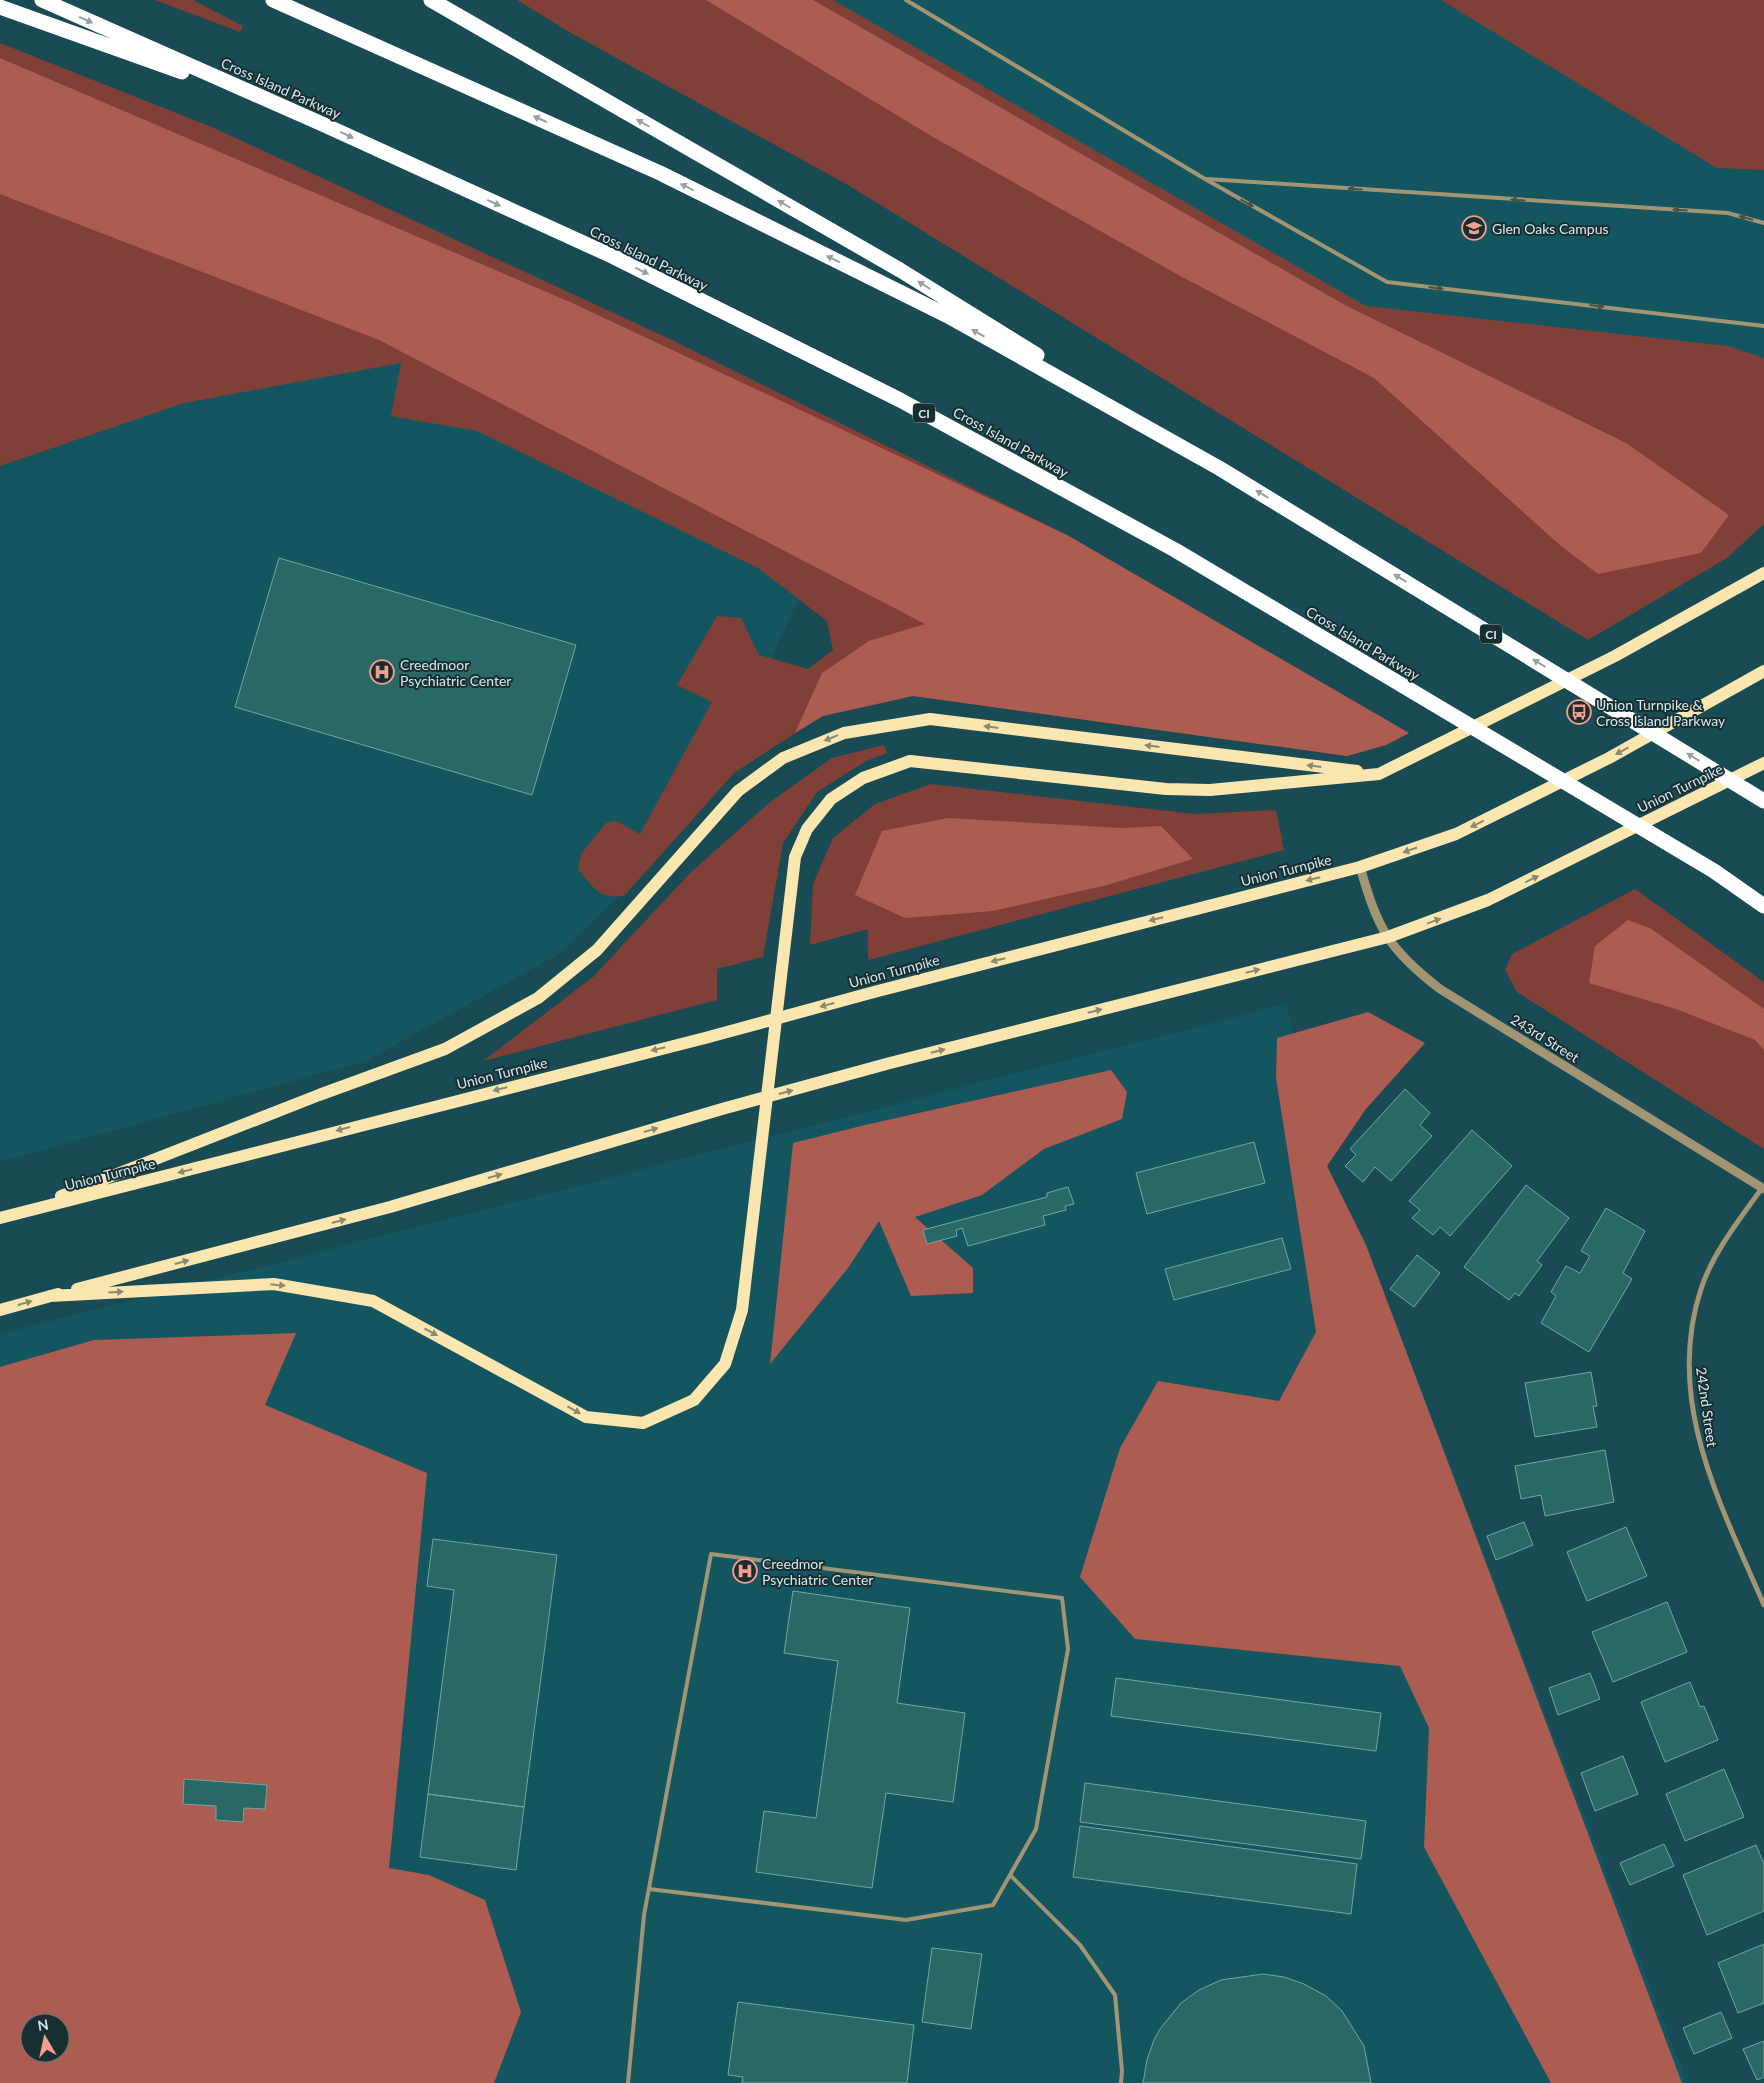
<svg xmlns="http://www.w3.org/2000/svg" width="1764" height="2083" viewBox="0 0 1764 2083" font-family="Lato,sans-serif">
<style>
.built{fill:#14565f;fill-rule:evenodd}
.green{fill:#814037}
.forest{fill:#ac5c51;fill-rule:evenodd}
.building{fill:#296864;stroke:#73a6a2}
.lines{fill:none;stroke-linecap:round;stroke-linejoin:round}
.service{stroke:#a29574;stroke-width:4}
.minor{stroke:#a29574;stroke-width:5}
.tertiary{stroke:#a29574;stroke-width:9}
.primary{stroke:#fbe6b0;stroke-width:12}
.motorway{stroke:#fff;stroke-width:15}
.oneway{fill:#98a1a2}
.oneway2{fill:#495248}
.oneway3{fill:#8a8a70}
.labels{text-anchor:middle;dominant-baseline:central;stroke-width:4;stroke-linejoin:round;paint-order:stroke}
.shield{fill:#192e31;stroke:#9ab2b7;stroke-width:1}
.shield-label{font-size:12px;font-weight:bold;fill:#d2ebf0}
.street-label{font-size:14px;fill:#d2ebf0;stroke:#192e31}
.poi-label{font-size:14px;fill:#d2ebf0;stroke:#192e31;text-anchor:start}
</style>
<rect width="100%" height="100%" fill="#184b53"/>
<path class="built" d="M782,0h982v456l-100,44z
M0,122l818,438 -108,223 -71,93 -80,78 -193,107 -366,101z
M1286,1004l41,162 39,79 321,838h-1687v-749zM30,2023h30v30h-30z"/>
<path class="green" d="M155,0h38l50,26 -3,6z
M517,0h316l533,306 362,40 36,12v166l-37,34 -139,82 -740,-455 -277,-152z
M1441,0h323v170l-47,-2z
M0,43l214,85 458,212 395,195 342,198 -23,12 -39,11 -434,-60 -91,20 -88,57 -110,123c-26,3 -30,-8 -46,-27l3,-15 25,-31 10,-2 24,13 72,-132 -35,-17 40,-69 24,2 18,37 49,14 25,-19 -6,-29 -69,-53 -281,-137 -86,-15 10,-53 -217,40 -184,63z
M884,745l3,8 -21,8 -49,31 -34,51 -20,114 -46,12v31l-234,61 110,-84 98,-105 78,-69 63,-45z
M931,784l264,30 81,-4 8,40 -416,110v-31l-58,16 3,-61 20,-46 42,-34z
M1635,889l129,93v167l-247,-157 -12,-22 7,-16z"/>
<path class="forest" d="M706,0h107l532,305 281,138 103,72 -28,38 -103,21 -37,-28 -187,-168 -190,-100 -251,-141z
M0,58l570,244 497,233 342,198 -23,12 -39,11 -434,-60 -90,20 -28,17 27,-60 47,-32 56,-17 -546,-284 -379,-146z
M948,818l174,10 39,-2 32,33 -86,26 -114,26 -88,7 -50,-23 27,-64z
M1628,920l22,8 114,81v41l-9,-10 -79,-31 -87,-26 6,-37z
M1368,1012l57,31 -59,66 -39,57 39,79 316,838h-131l-127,-236 5,-119 -29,-62 -265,-27 -55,-62 40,-129 38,-67 121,20 37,-69 -40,-254 1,-40z
M1111,1070l16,22 -5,27 -78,30 -62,46 -67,22 58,51v25l-62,3 -32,-75 -31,47 -78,96 23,-221 72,-18z
M296,1333l-31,72 162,68 -38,395 40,7 56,25 36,112 -27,71h-494v-716l94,-27zM30,2023h30v30h-30z"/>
<path class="building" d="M279,558l297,87 -44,150 -297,-88z
M1405,1089l25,24 -10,12 12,11 -41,45 -16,-14 -12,15 -18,-16 11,-11 -6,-6z
M1472,1130l40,36 -62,70 -10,-9 -7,8 -21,-17 8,-8 -11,-9z
M1254,1142l11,41 -118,31 -11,-41z
M1526,1185l43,33 -32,43 5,4 -23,31 -4,-3 -6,7 -45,-33z
M1068,1187l6,17 -9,2 1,4 -23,6 2,9 -77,21 -6,-18 -6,2 1,6 -30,8 -4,-14 124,-33v-4z
M1606,1208l39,23 -22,42 9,6 -43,73 -48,-29 15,-27 -5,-4 15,-26 14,7 10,-17 -9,-5z
M1282,1238l9,31 -117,31 -9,-31z
M1417,1255l23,18 -26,34 -24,-18z
M1591,1372l6,34h-4l4,21 -62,10 -10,-54z
M1605,1450l9,52 -69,14 -4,-21 -20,4 -6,-33z
M1524,1522l9,23 -37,15 -9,-24z
M1626,1527l21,49 -60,25 -20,-49z
M433,1539l124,16 -33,252 -96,-13 26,-204 -27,-4z
M793,1591l117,17 -13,95 68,10 -12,89 -67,-9 -14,95 -116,-16 8,-61 52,7 22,-157 -54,-8z
M1667,1602l20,50 -74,30 -21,-50z
M1590,1673l10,26 -42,16 -9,-27z
M1116,1678l265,35 -5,38 -265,-35z
M1690,1682l10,25 4,-1 14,34 -53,22 -24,-60z
M1623,1756l15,38 -43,17 -14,-38z
M1724,1769l20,48 -59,24 -19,-47z
M184,1779l83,6 -2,24 -21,-1 -1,14 -27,-2v-14l-33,-2z
M1085,1783l281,38 -5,38 -281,-37z
M428,1794l96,13 -8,63 -96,-13z
M1080,1826l277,38 -6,50 -278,-37z
M1664,1844l10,22 -44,19 -10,-22z
M1756,1845l8,19v47l-57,24 -24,-60z
M1764,1944v59l-26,10 -20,-50z
M932,1948l50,6 -11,75 -49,-7z
M1263,1974l21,3 20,7 22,12 16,15 22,35 7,37h-228l4,-23 7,-20 6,-11 21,-26 18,-13 22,-10z
M738,2002l176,23 -7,58h-165l1,-6 -15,-2z
M1721,2012l11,26 -38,16 -11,-26z
M1764,2041v36l-7,3 -14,-31z"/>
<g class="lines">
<path class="service" d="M906,0l299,179 182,103 377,44
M1207,179l521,34 36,10
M1010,1875l70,70 35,50 7,76 -1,12
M628,2083l16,-168 67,-361 351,44 6,51 -32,180 -43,76 -87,15 -257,-31"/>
<path class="minor" d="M1762,1188c-22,31 -49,64 -61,101 -37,112 20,216 63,316"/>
<path class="tertiary" d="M1360,867c18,62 28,82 80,122l324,200"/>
<path class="primary" d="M61,1196l258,-101 126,-46 93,-51 59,-48 141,-159 45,-33 61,-25 86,-14 427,52
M0,1218l705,-180 169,-46 486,-125 96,-33 153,-76 155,-87
M77,1289l313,-82 332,-98 168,-46 498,-126 100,-37 276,-137
M50,1296l224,-12 99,17 213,116 57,6 51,-23 31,-36 17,-54 53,-453 12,-28 24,-30 32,-21 47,-17 256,28 44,1 169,-16 236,-118 149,-83
M0,1310l58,-16"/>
<path class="motorway" d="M42,0l278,123 292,133 288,144 275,150 539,321 50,35
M273,0l387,173 288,143 271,152 545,333
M431,0l469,270 137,85
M0,7l182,65"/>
</g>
<defs><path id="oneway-solid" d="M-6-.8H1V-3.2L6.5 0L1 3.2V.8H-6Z" transform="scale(1.25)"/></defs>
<g class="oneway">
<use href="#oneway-solid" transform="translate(86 20) rotate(24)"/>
<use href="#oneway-solid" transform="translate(540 119) rotate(-156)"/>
<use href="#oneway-solid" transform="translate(643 123) rotate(-150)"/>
<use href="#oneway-solid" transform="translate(347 135) rotate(25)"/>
<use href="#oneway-solid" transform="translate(687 187) rotate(-154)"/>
<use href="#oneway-solid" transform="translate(494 203) rotate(25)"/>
<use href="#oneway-solid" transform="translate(784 204) rotate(-150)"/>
<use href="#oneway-solid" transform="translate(833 259) rotate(-154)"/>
<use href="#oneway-solid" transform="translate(642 271) rotate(26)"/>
<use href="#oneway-solid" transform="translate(924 285) rotate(-148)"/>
<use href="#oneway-solid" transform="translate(978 333) rotate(-151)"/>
<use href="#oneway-solid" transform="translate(1262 494) rotate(-149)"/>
<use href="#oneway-solid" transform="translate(1400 578) rotate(-149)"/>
<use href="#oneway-solid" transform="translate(1539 663) rotate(-149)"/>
<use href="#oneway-solid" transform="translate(1693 757) rotate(-149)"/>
</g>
<g class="oneway2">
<use href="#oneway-solid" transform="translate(1355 189) rotate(-176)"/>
<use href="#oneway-solid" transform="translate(1518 200) rotate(-176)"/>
<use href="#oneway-solid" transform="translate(1247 203) rotate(29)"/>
<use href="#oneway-solid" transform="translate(1680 210) rotate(-177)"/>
<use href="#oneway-solid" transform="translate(1746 218) rotate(-164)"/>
<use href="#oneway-solid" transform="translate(1436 288) rotate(7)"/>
<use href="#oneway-solid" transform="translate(1597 306) rotate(7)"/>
</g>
<g class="oneway3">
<use href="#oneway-solid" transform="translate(991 727) rotate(-173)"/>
<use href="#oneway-solid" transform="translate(831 738) rotate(158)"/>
<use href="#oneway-solid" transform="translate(1152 746) rotate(-173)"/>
<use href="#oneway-solid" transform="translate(1622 751) rotate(151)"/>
<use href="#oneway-solid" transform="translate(1314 766) rotate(-173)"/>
<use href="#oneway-solid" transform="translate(1477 824) rotate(154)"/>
<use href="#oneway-solid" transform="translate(1410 850) rotate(161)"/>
<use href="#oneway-solid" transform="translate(1313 879) rotate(166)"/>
<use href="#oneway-solid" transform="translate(1532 879) rotate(-26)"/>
<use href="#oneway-solid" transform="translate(1156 919) rotate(166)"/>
<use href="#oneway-solid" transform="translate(1434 921) rotate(-20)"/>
<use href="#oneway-solid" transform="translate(998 960) rotate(166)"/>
<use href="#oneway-solid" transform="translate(1253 971) rotate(-14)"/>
<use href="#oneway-solid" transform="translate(827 1005) rotate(165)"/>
<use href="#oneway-solid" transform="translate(1095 1011) rotate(-14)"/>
<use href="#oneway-solid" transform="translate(658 1049) rotate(167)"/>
<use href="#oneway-solid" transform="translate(938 1051) rotate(-14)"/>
<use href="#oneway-solid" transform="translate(500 1089) rotate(166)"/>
<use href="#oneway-solid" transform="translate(786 1092) rotate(-15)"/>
<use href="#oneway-solid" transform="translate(343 1129) rotate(165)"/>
<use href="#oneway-solid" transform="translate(651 1130) rotate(-16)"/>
<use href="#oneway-solid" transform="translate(185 1171) rotate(166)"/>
<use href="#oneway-solid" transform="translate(495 1176) rotate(-16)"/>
<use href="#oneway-solid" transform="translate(339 1221) rotate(-15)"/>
<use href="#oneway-solid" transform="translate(182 1262) rotate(-15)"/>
<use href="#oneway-solid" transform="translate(278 1285) rotate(6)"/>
<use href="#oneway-solid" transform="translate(116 1292) rotate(-3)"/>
<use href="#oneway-solid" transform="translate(25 1303) rotate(-16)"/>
<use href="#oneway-solid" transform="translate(431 1332) rotate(29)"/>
<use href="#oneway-solid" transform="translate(574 1410) rotate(29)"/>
</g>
<defs>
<g id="school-ring" transform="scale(1.25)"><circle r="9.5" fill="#192e31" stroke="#f59d8f" stroke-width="1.5"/><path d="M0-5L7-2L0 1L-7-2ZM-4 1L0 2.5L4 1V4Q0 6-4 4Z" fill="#f59d8f"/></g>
<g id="hospital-ring" transform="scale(1.25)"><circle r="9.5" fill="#192e31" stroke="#f59d8f" stroke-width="1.5"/><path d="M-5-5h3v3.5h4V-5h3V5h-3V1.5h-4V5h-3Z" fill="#f59d8f"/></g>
<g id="bus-ring" transform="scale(1.25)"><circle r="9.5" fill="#192e31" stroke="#f59d8f" stroke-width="1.5"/><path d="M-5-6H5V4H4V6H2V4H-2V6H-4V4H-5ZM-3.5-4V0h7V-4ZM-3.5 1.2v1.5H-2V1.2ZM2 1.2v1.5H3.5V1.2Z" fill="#f59d8f"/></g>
</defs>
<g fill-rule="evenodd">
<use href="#school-ring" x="1474" y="228"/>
<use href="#hospital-ring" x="382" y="672"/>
<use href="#bus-ring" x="1579" y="712"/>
<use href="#hospital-ring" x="745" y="1571"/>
</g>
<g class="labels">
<g class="shield">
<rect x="913" y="403.5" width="22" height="19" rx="4"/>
<rect x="1480" y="624.5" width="22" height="19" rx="4"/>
</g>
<g class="shield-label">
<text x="924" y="413">CI</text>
<text x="1491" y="634">CI</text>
</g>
<g class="street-label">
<text transform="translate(281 88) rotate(24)">Cross Island Parkway</text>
<text transform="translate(649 258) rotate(26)">Cross Island Parkway</text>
<text transform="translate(1011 442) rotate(29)">Cross Island Parkway</text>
<text transform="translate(1363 643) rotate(31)">Cross Island Parkway</text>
<text transform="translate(1680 788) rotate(-26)">Union Turnpike</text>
<text transform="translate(1286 870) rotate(-14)">Union Turnpike</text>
<text transform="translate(894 971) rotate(-15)">Union Turnpike</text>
<text transform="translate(1545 1038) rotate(32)">243rd Street</text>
<text transform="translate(502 1073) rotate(-14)">Union Turnpike</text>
<text transform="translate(110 1174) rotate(-14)">Union Turnpike</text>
<text transform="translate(1707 1407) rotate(82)">242nd Street</text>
</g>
<g class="poi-label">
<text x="1492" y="228">Glen Oaks Campus</text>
<text x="400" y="664">Creedmoor<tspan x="400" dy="16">Psychiatric Center</tspan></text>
<text x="1596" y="704">Union Turnpike &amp;<tspan x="1596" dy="16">Cross Island Parkway</tspan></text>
<text x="762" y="1563">Creedmor<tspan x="762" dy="16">Psychiatric Center</tspan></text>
</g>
</g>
<g transform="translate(45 2038) rotate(351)"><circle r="24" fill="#192e31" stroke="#637a7d"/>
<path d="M0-4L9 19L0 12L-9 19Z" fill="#f59d8f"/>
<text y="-8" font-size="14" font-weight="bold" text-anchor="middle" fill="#d2ebf0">N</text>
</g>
</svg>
